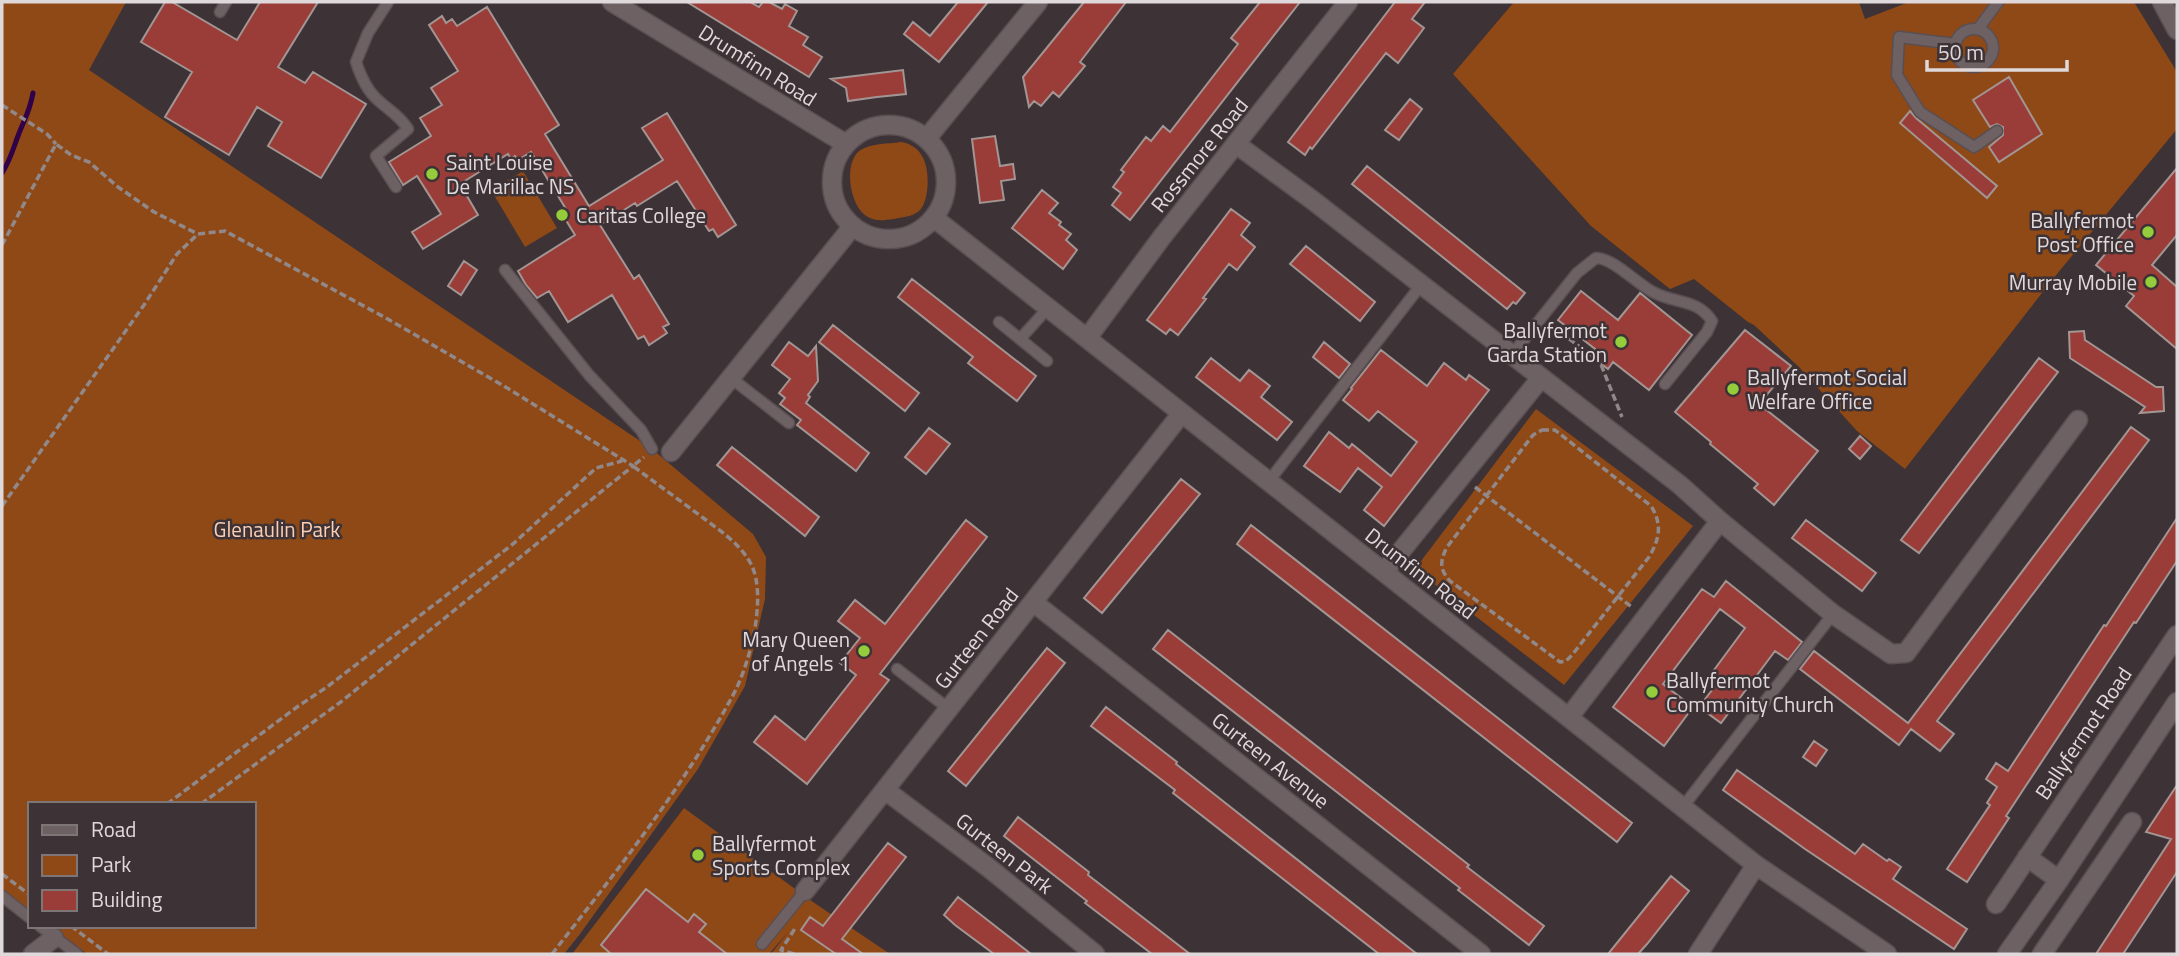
<svg xmlns="http://www.w3.org/2000/svg" width="2179" height="956" viewBox="0 0 2179 956" font-family="'Titillium Web',sans-serif">
<style>
.green{fill:#8f4916}
.lines{fill:none;stroke-linecap:round;stroke-linejoin:round}
.stream{stroke:#300049;stroke-width:5}
.building{fill:#9a3d38;stroke:#a29593;stroke-width:2}
.lane-casing{stroke:#594f52;stroke-width:13}
.street-casing{stroke:#594f52;stroke-width:21}
.secondary-casing{stroke:#594f52;stroke-width:21}
.path{stroke:#91888a;stroke-width:3.5;stroke-dasharray:7 3.5;stroke-linecap:butt}
.lane{stroke:#6d6164;stroke-width:10}
.street{stroke:#6d6164;stroke-width:18}
.secondary{stroke:#6d6164;stroke-width:18}
.poi-dot{fill:#94cc3c;stroke:#3d3235;stroke-width:2.5}
.labels{text-anchor:middle;dominant-baseline:central;stroke-width:5;stroke-linejoin:round;paint-order:stroke}
.street-label{font-size:21px;fill:#e0d9db;stroke:#3d3235}
.poi-label{font-size:21px;fill:#e0d9db;stroke:#3d3235;text-anchor:start}
.park-label{font-size:21px;fill:#fccfb4;stroke:#3d3235}
</style>
<rect width="100%" height="100%" fill="#3d3235"/>
<path class="green" d="M2,2h124l-37,68 563,379 101,85 13,23 -1,42 -20,87 -47,83 -118,165 -16,20h-477l-37,-28h204v-122h-224v107l-28,-22z
M1514,2h345l6,17 44,-17h225l43,70v57l-125,151 -147,189 -48,-38 -58,-64 -45,-42 -6,-3 -54,-43 -24,10 -79,-63 -138,-152z
M901,142c8,1 17,6 21,14 8,12 8,45 -3,55 -7,6 -17,6 -25,8 -10,1 -17,3 -26,-2 -18,-9 -25,-52 -9,-66 11,-8 29,-7 42,-9z
M523,171l34,57 -32,19 -34,-57z
M1536,409l157,117 -129,159 -149,-116z
M684,808l129,94 77,52h-119l17,-22 -19,22h-197z"/>
<g class="lines">
<path class="stream" d="M2,173c8,-12 11,-24 16,-37 6,-16 12,-25 15,-43"/>
</g>
<path class="building" d="M165,2h7l65,38 23,-38h58l-40,65 27,16 8,-11 53,32 -45,74 -53,-32 14,-24 -25,-15 -28,48 -64,-38 27,-45 -51,-30z
M687,2h63l9,5 4,-5h6l13,7 3,-5 12,7 -8,15 19,11 -5,8 19,12 -13,20z
M958,2h30l-49,60 -35,-28 9,-12 17,14z
M1084,2h42l-46,60 5,4 -26,31 -6,-5 -12,14 -7,-5 -5,6 -6,-30z
M1260,2h40l-170,218 -18,-15 9,-12 -8,-6 11,-15 -3,-2 25,-33 5,4 12,-15 7,6 68,-88 -7,-6z
M1395,2h30l-13,17 12,9 -26,35 -12,-10 -74,96 -2,-2 -5,8 -17,-13z
M487,7l72,118 -14,9 44,72 74,-46 -21,-32 25,-15 69,112 -18,12 -5,-8 -4,2 -32,-50 -40,25 -2,-3 -35,22 34,54 5,-4 30,49 -6,3 4,6 -18,12 -5,-9 -6,3 -26,-44 -44,27 -19,-31 -12,7 -11,-13 -8,-14 57,-36 -11,-18 5,-3 -38,-62 -13,8 -3,-4 -4,3 -3,-5 -48,30 18,31 -55,34 -11,-17 29,-18 -24,-38 -14,9 -14,-23 42,-26 -11,-18 22,-13 -11,-17 27,-17 -29,-46 13,-9 4,7 6,-4 5,7z
M903,70l3,24 -29,3 -29,4 -2,-13 -15,-9z
M2009,77l33,57 -43,28 -10,-15 14,-12v-8l-6,-3 -7,3 -17,-27z
M1410,99l12,10 -23,31 -14,-10z
M1910,111l6,7 81,68 -10,12 -87,-75z
M995,136l5,30 13,-2 2,15 -14,2 3,19 -24,3 -8,-64z
M1367,166l158,127 -9,11 -3,-2 -6,7 -155,-125z
M2177,168v67l-25,30 25,22v62l-51,-43 8,-10 -38,-31z
M1042,190l16,13 -9,10 12,9 -2,3 12,9 -5,6 11,10 -14,19 -51,-41z
M1231,209l19,14 -9,12 14,12 -18,23 -8,-6 -26,34 3,1 -28,36 -8,-6 -4,5 -19,-14z
M1306,246l69,56 -15,19 -70,-57z
M464,261l13,9 -16,25 -13,-9z
M912,279l124,97 -19,25 -49,-38 5,-6 -75,-60z
M1581,291l37,29 22,-27 52,42 -43,55 -36,-28 -5,7 -18,-14 5,-6 -37,-29z
M833,325l86,68 -14,18 -86,-69z
M1745,330l46,36 -32,38 59,47 -44,54 -20,-17 4,-4 -48,-40 1,-2 -36,-30z
M2084,331l1,9 71,47h7l1,24 -24,2 5,-6 -75,-49 -1,-26z
M789,342l19,14 8,-10 2,35 -10,14 2,2 -4,6 63,50 -13,18 -59,-46 4,-5 -21,-16 5,-6 -6,-5 11,-14 -18,-14z
M1324,342l26,22 -11,14 -26,-21z
M1381,350l46,36 17,-23 22,17 3,-5 20,15 -105,136 -20,-16 18,-23 -24,-19 -18,24 -36,-26 25,-34 20,16 3,-4 39,32 26,-34 -39,-31 -9,10 -26,-21 9,-11 -1,-1z
M1211,358l29,23 9,-11 21,16 -9,11 31,25 -15,18 -81,-63z
M2039,358l19,14 -139,181 -18,-13z
M2131,427l18,13 -212,281 17,13 -14,17 -29,-22 -12,16 -99,-76 14,-18 94,72z
M929,428l21,16 -24,30 -21,-17z
M1860,436l11,10 -11,13 -11,-10z
M732,447l87,70 -14,19 -88,-71z
M1181,479l19,15 -98,119 -18,-15z
M2177,518v43l-41,62 -2,-1 -109,165 -19,29 3,2 -42,64 -20,-13 43,-64 -3,-2 10,-16 -11,-8 10,-16 12,8 96,-146 2,1z
M966,520l21,17 -107,137 9,6 -82,104 -53,-42 21,-26 30,24 51,-65 -16,-12 20,-25 -22,-17 17,-21 30,24z
M1806,520l70,53 -14,18 -70,-53z
M1251,525l381,298 -15,19 -380,-298z
M1726,581l76,61 -14,18 -13,-9 -54,72 -22,-16 20,-26 -8,-7 34,-46 -25,-19 -57,75 30,23 -29,39 -51,-39 89,-118 12,8z
M1168,630l301,235 -2,2 77,59 -15,19 -71,-55 2,-2 -307,-239z
M1047,648l18,15 -99,123 -18,-15z
M1106,707l71,55 -1,2 241,190h-38l-206,-161 2,-3 -84,-64z
M1814,741l13,9 -11,16 -13,-9z
M1737,770l118,84 8,-10 24,17 2,-2 12,8 -8,12 74,50 -13,20 -149,-100 -82,-59z
M2177,785v87l-54,82h-27l75,-115 -25,-7z
M1018,817l71,55 -1,3 102,79h-38l-67,-51 2,-2 -83,-65z
M888,843l18,14 -64,82 21,15h-27l-35,-24 9,-13 13,9z
M1671,876l18,15 -42,53 -9,10h-30z
M646,889l42,33 6,-8 12,10 -7,8 28,22h-116l-10,-9z
M958,897l41,32 32,25h-37l-39,-29 -11,-10z"/>
<g class="lines">
<g class="lane-casing">
<path id="lane" d="M388,2l-20,31 -12,29c5,15 11,29 23,39 11,10 21,15 29,28l-32,27 20,31
M220,12l6,-10
M1978,29l20,-27
M1955 48a19 19 0 1 1 38 0a19 19 0 1 1-38 0Z
M1955,44l-56,-7 -2,38 23,37 54,35 23,-16
M505,270l84,105 52,55 11,19
M999,322l48,39
M1020,339l29,-32
M1511,356l66,-83 19,-15c17,0 40,25 57,34 21,12 44,6 59,29l-5,11 -42,52
M731,378l58,45
M1269,481l152,-196
M897,669l52,40
M1682,808l151,-194
M2,896l28,22
M40,926l37,28
M762,944l43,-53"/>
</g>
<g class="street-casing">
<path id="street" d="M612,2l234,142
M832 182a57 57 0 1 1 114 0a57 57 0 1 1-114 0Z
M927,138l111,-136
M1236,144l75,55 369,286 40,36 -151,196
M934,218l822,647 131,89
M1088,337l74,-100 186,-235
M671,452l182,-226
M1720,521l113,93 58,40 15,-1 172,-233
M1384,572l157,-194
M1033,602l448,352
M885,790l104,78 106,86
M2027,857l32,23
M805,891l377,-478
M1996,904l181,-269
M33,954l21,-16
M1698,954l58,-89
M2042,954l90,-132"/>
</g>
<g class="secondary-casing">
<path id="secondary" d="M2162,2l15,28
M2007,954l52,-74 118,-178"/>
</g>
<path class="path" d="M2,105l45,29 9,10
M2,245l54,-101 15,11 18,7 29,25 36,25 44,22
M1552,326l48,36 22,55
M1542,430h13l96,76c12,19 8,34 -2,51l-77,98 -6,6 -6,1 -110,-81c-11,-12 -10,-20 -3,-34l86,-112z
M1475,487l158,121
M2,506l142,-201 33,-51 21,-20 27,-3 159,86 120,69 129,80 -291,235 -141,103
M167,804l130,-97 30,-20 186,-143 83,-76 26,-7
M2,874l28,21
M71,926l37,28
M552,954c64,-82 130,-165 180,-257 17,-30 36,-100 19,-133 -11,-20 -28,-31 -45,-44 -24,-18 -49,-36 -73,-54l11,-9
M794,954l-13,-4 15,-23"/>
<use href="#lane" class="lane"/>
<use href="#street" class="street"/>
<use href="#secondary" class="secondary"/>
</g>
<g class="poi-dot">
<circle cx="432" cy="174" r="7"/>
<circle cx="562" cy="215" r="7"/>
<circle cx="2148" cy="232" r="7"/>
<circle cx="2151" cy="282" r="7"/>
<circle cx="1621" cy="342" r="7"/>
<circle cx="1733" cy="389" r="7"/>
<circle cx="864" cy="651" r="7"/>
<circle cx="1652" cy="692" r="7"/>
<circle cx="698" cy="855" r="7"/>
</g>
<g class="labels">
<g class="street-label">
<text transform="translate(758 65) rotate(32)">Drumfinn Road</text>
<text transform="translate(1199 155) rotate(-51)">Rossmore Road</text>
<text transform="translate(1421 573) rotate(38)">Drumfinn Road</text>
<text transform="translate(976 638) rotate(-52)">Gurteen Road</text>
<text transform="translate(2083 733) rotate(-56)">Ballyfermot Road</text>
<text transform="translate(1271 760) rotate(38)">Gurteen Avenue</text>
<text transform="translate(1005 853) rotate(38)">Gurteen Park</text>
</g>
<g class="poi-label">
<text x="446" y="162">Saint Louise<tspan x="446" dy="24">De Marillac NS</tspan></text>
<text x="576" y="215">Caritas College</text>
<text x="2134" y="220" text-anchor="end">Ballyfermot<tspan x="2134" dy="24">Post Office</tspan></text>
<text x="2137" y="282" text-anchor="end">Murray Mobile</text>
<text x="1607" y="330" text-anchor="end">Ballyfermot<tspan x="1607" dy="24">Garda Station</tspan></text>
<text x="1747" y="377">Ballyfermot Social<tspan x="1747" dy="24">Welfare Office</tspan></text>
<text x="850" y="639" text-anchor="end">Mary Queen<tspan x="850" dy="24">of Angels 1</tspan></text>
<text x="1666" y="680">Ballyfermot<tspan x="1666" dy="24">Community Church</tspan></text>
<text x="712" y="843">Ballyfermot<tspan x="712" dy="24">Sports Complex</tspan></text>
</g>
<g class="park-label">
<text x="277" y="529">Glenaulin Park</text>
</g>
</g>
<rect width="2179" height="956" fill="none" stroke="#e0d9db" stroke-width="7"/>
<rect x="28" y="802" width="228" height="126" fill="#3d3235" stroke="#7e7577" stroke-width="2"/>
<rect x="42" y="825" width="35" height="10" fill="#6d6164" stroke="#7e7577" stroke-width="2"/>
<text x="91" y="837" font-size="21" fill="#e0d9db">Road</text>
<rect x="42" y="855" width="35" height="21" fill="#8f4916" stroke="#7e7577" stroke-width="2"/>
<text x="91" y="872" font-size="21" fill="#e0d9db">Park</text>
<rect x="42" y="890" width="35" height="21" fill="#9a3d38" stroke="#7e7577" stroke-width="2"/>
<text x="91" y="907" font-size="21" fill="#e0d9db">Building</text>
<path d="M1927 60v10h140v-10" fill="none" stroke="#e0d9db" stroke-width="3.5"/>
<text x="1938" y="60" font-size="21" fill="#e0d9db" stroke="#3d3235" stroke-width="5" paint-order="stroke">50 m</text>
</svg>
